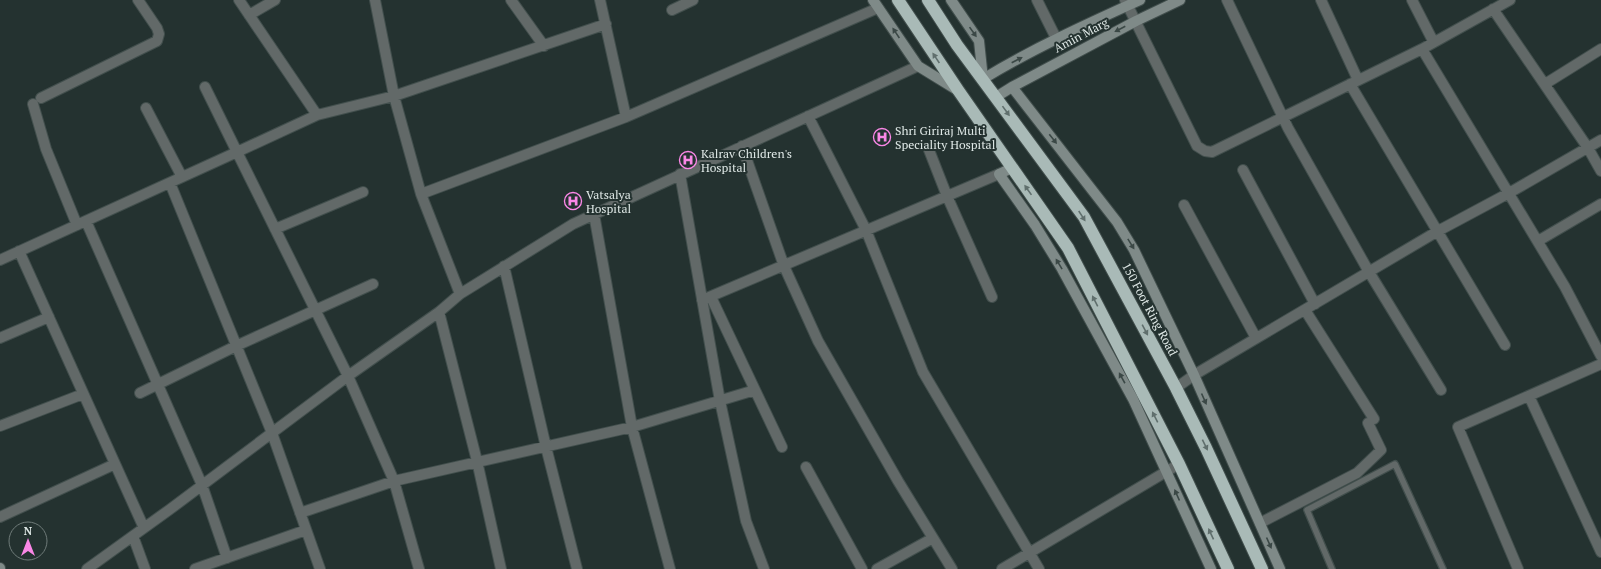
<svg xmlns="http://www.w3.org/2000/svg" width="1601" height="569" viewBox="0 0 1601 569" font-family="'PT Serif',serif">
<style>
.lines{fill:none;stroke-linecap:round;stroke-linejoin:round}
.lane-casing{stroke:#424f4d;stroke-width:8}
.street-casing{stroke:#424f4d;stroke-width:12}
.secondary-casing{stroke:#424f4d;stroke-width:12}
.highway-casing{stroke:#424f4d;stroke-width:14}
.lane{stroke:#626968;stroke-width:5.5}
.street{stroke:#626968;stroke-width:10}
.secondary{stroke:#7f8a88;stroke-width:10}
.highway{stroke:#a9bab7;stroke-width:12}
.oneway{fill:#3b4846}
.oneway2{fill:#606f6d}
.labels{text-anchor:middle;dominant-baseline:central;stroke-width:4;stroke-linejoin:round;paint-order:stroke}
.street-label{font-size:12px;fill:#dfe8e6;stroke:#243230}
.poi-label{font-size:12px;fill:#dfe8e6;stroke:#243230;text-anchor:start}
</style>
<rect width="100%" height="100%" fill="#243230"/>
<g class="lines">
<g class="lane-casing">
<path id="lane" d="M1332,569l-25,-59 88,-46 48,105"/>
</g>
<g class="street-casing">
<path id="street" d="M239,0l78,115 -80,37 111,224 46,105 238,-54 123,-37
M375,0l19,96 27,98 39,100
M511,0l33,46
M600,0l26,117 252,-109
M1037,0l20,40
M1125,0l72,146 8,5 7,1 210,-103 88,-49
M1227,0l61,128 81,144 72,118
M1321,0l37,80
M1412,0l21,41
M1493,9l95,139 13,23
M672,10l21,-10
M249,15l26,-15
M1422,49l143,238 36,69
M1350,84l155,261
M1545,84l56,-35
M41,98l116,-57 2,-7 -2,-6 -19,-28
M33,104l13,45 31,76
M146,108l36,69
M317,115l77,-19 212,-72
M808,116l58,114 57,142 116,197
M742,146l42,120 34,75 80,140 54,88
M929,150l18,46 45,101
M1243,170l72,134
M680,174l40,227 26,120 18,48
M170,183l102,250 48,136
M421,194l205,-77
M1184,205l72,133
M594,214l38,213 38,142
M86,221l116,264 25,73
M275,229l88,-37
M1538,241l63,-37
M19,251l125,277
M0,260l237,-108 -32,-65
M504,266l42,181 31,122
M711,297l71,150
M702,300l297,-126
M1305,310l69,109
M439,312l38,149 24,108
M0,338l49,-21
M1176,388l18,-13 244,-144 71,-38 92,-53
M140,393l96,-47 137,-62
M1529,396l72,156
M0,426l83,-32
M806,467l56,102
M300,513l94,-32 25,88
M0,517l115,-53
M1260,523l97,-50 24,-23 -13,-27
M133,536l12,33
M87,569l82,-59 179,-134 91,-64 21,-18 113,-70 345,-158
M195,569l111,-39
M877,569l56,-31
M1002,569l177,-105
M1518,569l-60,-142 143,-63"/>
</g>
<g class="secondary-casing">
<path id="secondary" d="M873,0l45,66 39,24
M951,0l28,41 4,38c49,-30 104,-55 157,-79
M1012,87l105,135 17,28 60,125 86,194
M996,97l16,-10 124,-66 44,-21
M1012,168l-13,6 36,51 27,44 71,130 78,170
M0,568v1"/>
</g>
<g class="highway-casing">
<path id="highway" d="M898,0l60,90 110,158 111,216 49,105
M928,0l29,45 127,172 92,171 30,60 56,121"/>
</g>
<use href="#lane" class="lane"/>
<use href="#street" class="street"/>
<use href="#secondary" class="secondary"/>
<use href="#highway" class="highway"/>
</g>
<defs><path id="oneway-solid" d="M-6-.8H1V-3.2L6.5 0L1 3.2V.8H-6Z"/></defs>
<g class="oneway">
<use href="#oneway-solid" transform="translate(1120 29) rotate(152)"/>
<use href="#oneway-solid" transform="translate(973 32) rotate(55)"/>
<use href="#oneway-solid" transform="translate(896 33) rotate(-124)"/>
<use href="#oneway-solid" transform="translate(1017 60) rotate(-27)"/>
<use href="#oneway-solid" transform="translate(1053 139) rotate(52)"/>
<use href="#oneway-solid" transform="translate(1131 244) rotate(58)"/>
<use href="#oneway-solid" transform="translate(1059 264) rotate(-121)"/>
<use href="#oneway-solid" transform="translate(1122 378) rotate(-119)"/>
<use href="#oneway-solid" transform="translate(1204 399) rotate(66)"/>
<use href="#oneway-solid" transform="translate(1177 495) rotate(-114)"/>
<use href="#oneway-solid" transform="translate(1269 543) rotate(66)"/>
</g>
<g class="oneway2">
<use href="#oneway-solid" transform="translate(936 58) rotate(-124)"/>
<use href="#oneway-solid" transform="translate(1006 111) rotate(54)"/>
<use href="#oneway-solid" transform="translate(1028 190) rotate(-125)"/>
<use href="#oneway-solid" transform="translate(1082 216) rotate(57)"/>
<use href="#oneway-solid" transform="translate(1095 301) rotate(-117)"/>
<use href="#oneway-solid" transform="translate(1145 330) rotate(62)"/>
<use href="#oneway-solid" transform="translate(1155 417) rotate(-117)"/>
<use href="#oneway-solid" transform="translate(1205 445) rotate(64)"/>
<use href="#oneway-solid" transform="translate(1211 534) rotate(-115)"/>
</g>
<defs>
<g id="hospital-ring" transform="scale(0.9)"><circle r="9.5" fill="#243230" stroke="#fa87e6" stroke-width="1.5"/><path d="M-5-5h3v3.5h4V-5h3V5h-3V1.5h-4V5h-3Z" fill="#fa87e6"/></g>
</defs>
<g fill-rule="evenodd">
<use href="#hospital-ring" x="882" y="137"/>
<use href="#hospital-ring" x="688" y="160"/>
<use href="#hospital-ring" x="573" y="201"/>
</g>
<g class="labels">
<g class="street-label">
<text transform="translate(1081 35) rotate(-28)">Amin Marg</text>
<text transform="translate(1150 309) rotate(62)">150 Foot Ring Road</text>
</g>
<g class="poi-label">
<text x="895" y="130">Shri Giriraj Multi<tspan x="895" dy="14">Speciality Hospital</tspan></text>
<text x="701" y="153">Kalrav Children's<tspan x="701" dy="14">Hospital</tspan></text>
<text x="586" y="194">Vatsalya<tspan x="586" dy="14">Hospital</tspan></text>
</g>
</g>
<g transform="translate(28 541)"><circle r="19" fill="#243230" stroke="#6f7b79"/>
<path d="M0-3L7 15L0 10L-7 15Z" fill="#fa87e6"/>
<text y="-6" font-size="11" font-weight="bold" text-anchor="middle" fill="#dfe8e6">N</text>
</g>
</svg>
